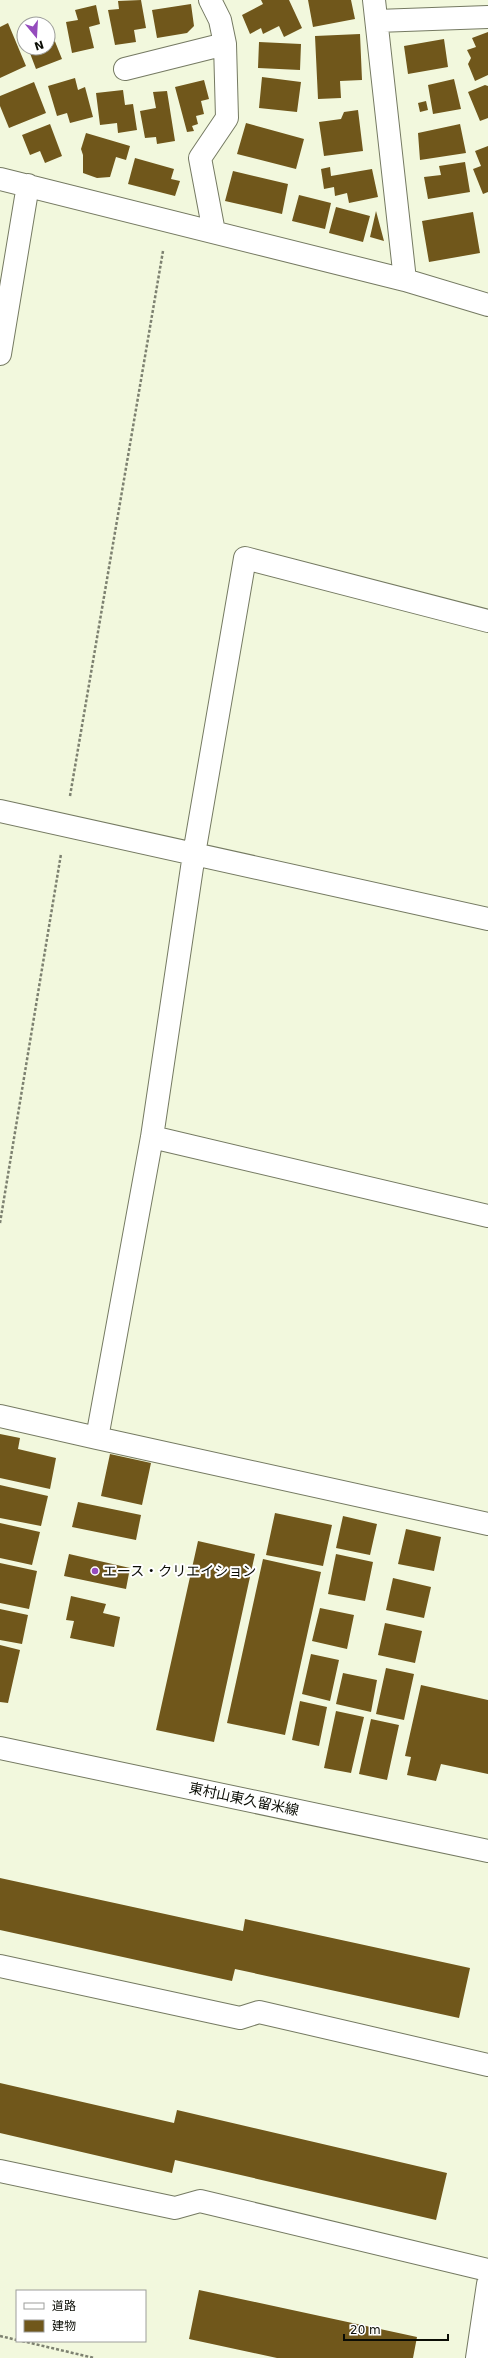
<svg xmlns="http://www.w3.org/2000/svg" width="488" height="2358" viewBox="0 0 488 2358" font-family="'DejaVu Sans','Noto Sans JP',sans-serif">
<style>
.building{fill:#70571b}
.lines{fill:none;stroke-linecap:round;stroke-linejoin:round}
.minor-casing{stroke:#757a62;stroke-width:24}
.major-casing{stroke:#757a62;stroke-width:24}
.path{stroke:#7d8170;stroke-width:2.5;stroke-dasharray:3 2;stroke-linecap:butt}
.minor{stroke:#fff;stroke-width:22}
.major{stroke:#fff;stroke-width:22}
.poi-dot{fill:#954bbd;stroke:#fff;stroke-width:1.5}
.labels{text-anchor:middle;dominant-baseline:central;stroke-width:4;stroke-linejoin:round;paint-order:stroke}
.poi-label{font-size:14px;fill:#0b0d05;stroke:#fff;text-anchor:start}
.street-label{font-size:14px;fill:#0b0d05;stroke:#fff}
</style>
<rect width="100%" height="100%" fill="#f2f8dd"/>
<path class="building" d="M141,0l5,28 -12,2 2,12 -21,3 -7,-35 11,-1 -1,-8z
M261,0h28l13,28 -18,9 -5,-11 -16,8 -2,-6 -11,6 -8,-19 21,-11z
M308,0h43l4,19 -42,8z
M191,4l3,22 -7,7 -30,5 -5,-28z
M96,5l4,19 -11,3 5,21 -22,5 -6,-31 12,-2 -3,-10z
M8,23l18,43 -26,12v-51z
M48,24l14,35 -26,10 -8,-21h20z
M488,32v43l-13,6 -7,-17 3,-6 -4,-8 9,-3 -4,-9z
M360,34l2,46 -22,1 1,17 -23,1 -3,-63z
M444,39l4,28 -40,7 -4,-28z
M259,42l42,2 -1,26 -42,-2z
M262,77l39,5 -4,30 -38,-4z
M75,78l3,12 7,-3 8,30 -23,6 -3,-10 -10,3 -9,-30z
M454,79l7,30 -28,5 -5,-29z
M204,80l5,19 -8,2 3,13 -8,2 2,8 -6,2 2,5 -7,1 -12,-45z
M34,82l12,31 -37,15 -9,-22v-10z
M485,85l3,1v32l-8,3 -12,-29z
M123,90l2,15 8,-1 4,26 -19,3 -1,-10 -17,2 -4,-32z
M167,91l8,50 -18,3 -1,-7 -11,1 -5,-27 16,-3 -3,-16z
M426,101l2,9 -8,2 -2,-9z
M358,110l5,41 -39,5 -5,-34 22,-3 3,-7z
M246,123l58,16 -8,30 -59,-15z
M50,124l12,32 -17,7 -5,-12 -10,4 -8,-20z
M460,124l6,29 -46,7 -2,-27z
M86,133l44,13 -4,14 -10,-3 -6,20 -13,1 -14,-5v-18l-2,-6z
M488,146v46l-5,2 -10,-25 8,-3 -6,-15z
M135,158l39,11 -3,10 9,2 -5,15 -47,-12z
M465,162l5,30 -42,7 -4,-22 17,-2 -2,-9z
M330,167l1,9 41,-7 6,28 -29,6 -2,-10 -12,3 -1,-9 -10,2 -3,-20z
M233,171l55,13 -6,30 -57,-13z
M299,195l32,8 -6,26 -33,-8z
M336,207l34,9 -7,26 -34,-9z
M376,211l8,30 -14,-4z
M473,212l7,41 -51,9 -7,-41z
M0,1434l20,4 -2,11 38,9 -6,31 -50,-11z
M110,1454l41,9 -9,42 -41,-9z
M0,1485l48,11 -7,30 -41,-8z
M78,1502l63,13 -5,25 -64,-13z
M275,1513l57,12 -9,41 -57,-11z
M343,1516l34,8 -7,31 -34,-7z
M0,1523l40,9 -8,33 -32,-7z
M406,1529l35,8 -7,34 -36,-7z
M198,1541l57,13 -41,188 -58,-12z
M69,1554l61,14 -4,21 -62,-13z
M336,1554l37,8 -8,39 -37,-7z
M263,1559l58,13 -36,163 -58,-12z
M0,1563l37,8 -8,38 -29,-6z
M393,1578l38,9 -7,31 -38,-8z
M71,1596l35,8 -3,9 17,4 -6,30 -44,-9 4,-17 -8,-1z
M320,1608l34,7 -7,34 -35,-8z
M0,1609l28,6 -6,29 -22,-4z
M385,1623l37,8 -7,32 -37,-8z
M0,1645l20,5 -12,53 -8,-1z
M311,1654l28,6 -9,41 -28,-7z
M386,1668l28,6 -10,46 -28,-6z
M343,1673l34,7 -6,32 -35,-8z
M421,1685l67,15v74l-47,-10 -5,17 -29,-6 4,-18 -6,-1z
M300,1701l27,6 -8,39 -27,-6z
M336,1711l28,6 -13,56 -27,-5z
M371,1719l28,6 -12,55 -28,-6z
M0,1878l243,53 2,-12 225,49 -11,50 -224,-49 -3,12 -232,-51z
M0,2083l174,40 3,-13 270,63 -11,47 -261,-60 -3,13 -172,-40z
M199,2290l218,47 -4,21h-136l-88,-19z"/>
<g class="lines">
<g class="minor-casing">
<path id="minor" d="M210,0l10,20 5,24 2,74 -27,40 14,74
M374,0l31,280
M377,21l111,-4
M125,69l100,-25
M0,179l405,101 83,25
M0,354l28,-169
M488,621l-243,-63 -51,296 -42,283 -55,301 391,86
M0,811l488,108
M152,1137l336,79
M0,1416l97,22
M0,1966l240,52 19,-6 229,53
M0,2171l175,37 25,-7 288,69
M477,2358l11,-74"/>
</g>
<g class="major-casing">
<path id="major" d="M0,1748l488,103"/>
</g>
<path class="path" d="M70,796l93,-545
M0,1223l61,-369
M0,2336l17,4
M22,2341l72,17"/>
<use href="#minor" class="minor"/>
<use href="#major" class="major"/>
</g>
<circle class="poi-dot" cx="95" cy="1571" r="4"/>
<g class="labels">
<g class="poi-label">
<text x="103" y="1571">エース・クリエイション</text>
</g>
<g class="street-label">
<text transform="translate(244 1799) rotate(12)">東村山東久留米線</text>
</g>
</g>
<rect x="16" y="2290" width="130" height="52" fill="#ffffff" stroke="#9d9e9b"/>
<rect x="24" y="2303" width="20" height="6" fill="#ffffff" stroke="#9d9e9b"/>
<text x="52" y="2310" font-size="12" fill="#0b0d05">道路</text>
<rect x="24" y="2320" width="20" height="12" fill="#70571b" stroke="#9d9e9b"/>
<text x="52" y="2330" font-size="12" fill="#0b0d05">建物</text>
<g transform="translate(36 36) rotate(162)"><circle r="19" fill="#ffffff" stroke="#9d9e9b"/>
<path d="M0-3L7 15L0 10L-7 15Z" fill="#954bbd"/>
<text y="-6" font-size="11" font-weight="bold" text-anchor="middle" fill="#0b0d05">N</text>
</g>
<path d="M344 2334v6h104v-6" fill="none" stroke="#0b0d05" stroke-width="2"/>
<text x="350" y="2334" font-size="12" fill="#0b0d05" stroke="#ffffff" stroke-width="3" paint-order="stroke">20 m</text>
</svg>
